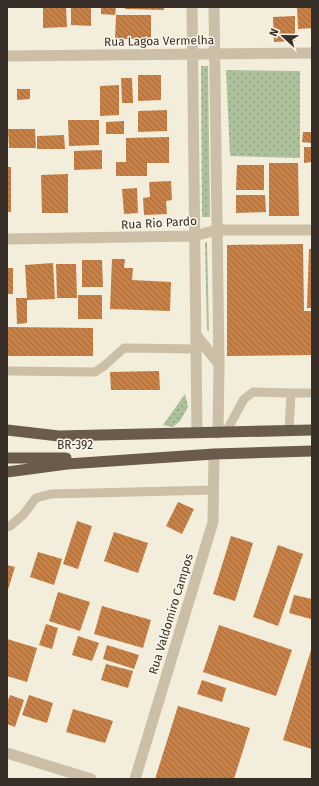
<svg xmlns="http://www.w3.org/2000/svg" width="319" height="786" viewBox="0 0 319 786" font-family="'Fira Sans',sans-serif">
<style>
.grass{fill:url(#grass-dots)}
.building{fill:url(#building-back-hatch)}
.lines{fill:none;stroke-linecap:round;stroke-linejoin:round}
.service{stroke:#cbbfa8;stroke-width:9}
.minor{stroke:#cbbfa8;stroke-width:11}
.trunk{stroke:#6a5c4c;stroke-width:11}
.labels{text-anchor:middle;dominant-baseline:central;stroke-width:3;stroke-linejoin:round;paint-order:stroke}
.street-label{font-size:12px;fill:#383028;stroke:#faf6e9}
</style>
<defs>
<pattern id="grass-dots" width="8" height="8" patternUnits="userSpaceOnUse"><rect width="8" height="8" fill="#adc29c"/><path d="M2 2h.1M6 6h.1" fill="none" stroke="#8e9e7f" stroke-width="1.8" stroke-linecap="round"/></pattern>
<pattern id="building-back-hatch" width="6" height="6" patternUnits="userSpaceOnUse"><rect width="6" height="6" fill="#c98044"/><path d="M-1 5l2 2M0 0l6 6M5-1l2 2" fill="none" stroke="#a46939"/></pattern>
</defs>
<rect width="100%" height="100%" fill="#f3eddc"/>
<path class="grass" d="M201,66h7l2,151h-8z
M226,70l74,1v87l-70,-2z
M205,242h2l2,89 -2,-1z
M185,394l3,13 -8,14 -7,6 -10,-2z"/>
<path class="building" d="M43,7h23l1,20 -24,1z
M71,7h20v19l-20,-1z
M101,7h15l-1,8 -14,-1z
M125,7h39v3l-39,-1z
M297,7h15v21l-14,1z
M116,15h35v24h-36z
M295,16v25l-21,1 -1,-25z
M138,75h23v25l-23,1z
M121,78h11l1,25h-11z
M119,85v30l-19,1v-30z
M17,89h13v10l-13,1z
M167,110v21l-29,1v-21z
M68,120h31v25l-30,1z
M124,121v13h-18v-12z
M8,129h27l1,19h-27z
M303,132h9v11l-10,-1z
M64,135l1,14h-28v-13z
M169,137v26h-22v13h-31v-14h10v-24z
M304,147h8v15l-8,1z
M102,150v19l-28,1v-19z
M269,163h29l1,53h-30z
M237,165h27v25h-28z
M7,167h4v45h-4z
M68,174v39h-26l-1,-38z
M171,181l1,19 -6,1 1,13 -23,1 -1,-17 7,-1 -1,-15z
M137,188l1,25 -14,1 -2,-25z
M236,195h29l1,17 -30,1z
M303,244l1,67h8v44l-85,1v-111z
M309,249h3v59h-5z
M112,259h13l-1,9h9l-1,12 39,2 -1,29 -60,-2z
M82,260h20l1,27h-21z
M53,263l2,36 -28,1v23l-10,1 -1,-26h11l-2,-33z
M56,264h20l1,34h-20z
M7,268h6v26h-6z
M78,295h24v24h-24z
M7,327l86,1v28h-86z
M159,371l1,19h-49l-1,-18z
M178,502l16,7 -12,25 -16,-8z
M77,521l15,5 -14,43 -15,-5z
M114,532l34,11 -10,30 -34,-12z
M231,536l22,7 -18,58 -22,-7z
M278,545l25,9 -25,72 -25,-9z
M38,552l24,7 -8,26 -24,-8z
M7,565l8,2 -8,26z
M58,592l32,10 -10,29 -31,-10z
M294,595l18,4 -1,20 -22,-6z
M102,606l49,14 -8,28 -49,-14z
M46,624l12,4 -6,21 -13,-4z
M219,625l73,25 -16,46 -73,-24z
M78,636l21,7 -7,18 -20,-6z
M7,639l30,9 -10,34 -20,-6z
M107,645l32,10 -5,14 -31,-10z
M312,647v102l-29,-9z
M106,664l27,7 -5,17 -27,-8z
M202,680l24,8 -4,14 -25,-8z
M10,695l14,5 -9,27 -8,-3v-21z
M29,695l24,8 -6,20 -25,-8z
M178,706l72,22 -16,51h-79z
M73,709l40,12 -8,22 -39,-11z"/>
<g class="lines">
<path class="service" d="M9,371l86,1 9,-6 20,-18 72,1
M289,430l2,-37
M226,432l18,-33 9,-7 38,1h21
M7,527l3,-1 13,-11 13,-17 15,-4 163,-4"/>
<path class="minor" d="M192,7l5,425
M214,7l5,357 -1,69
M7,56l305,-3
M7,239l187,-3 23,-6h95
M196,335l23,29
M7,753l84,26
M135,779l78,-257 1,-68"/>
<path class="trunk" d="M7,430l52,6 253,-6
M7,458h59
M7,472l60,-8 147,-10 98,-3"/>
</g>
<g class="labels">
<g class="street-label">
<text transform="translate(159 41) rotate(-1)">Rua Lagoa Vermelha</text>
<text transform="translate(159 223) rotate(-3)">Rua Rio Pardo</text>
<text x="75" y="445">BR-392</text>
<text transform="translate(171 614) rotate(-73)">Rua Valdomiro Campos</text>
</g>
</g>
<rect width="319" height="786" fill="none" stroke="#383028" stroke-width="16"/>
<g transform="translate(283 36) rotate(292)" stroke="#faf6e9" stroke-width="3" paint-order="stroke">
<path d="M0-3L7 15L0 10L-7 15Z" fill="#383028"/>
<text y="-6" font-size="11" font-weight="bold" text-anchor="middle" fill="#383028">N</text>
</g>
</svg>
